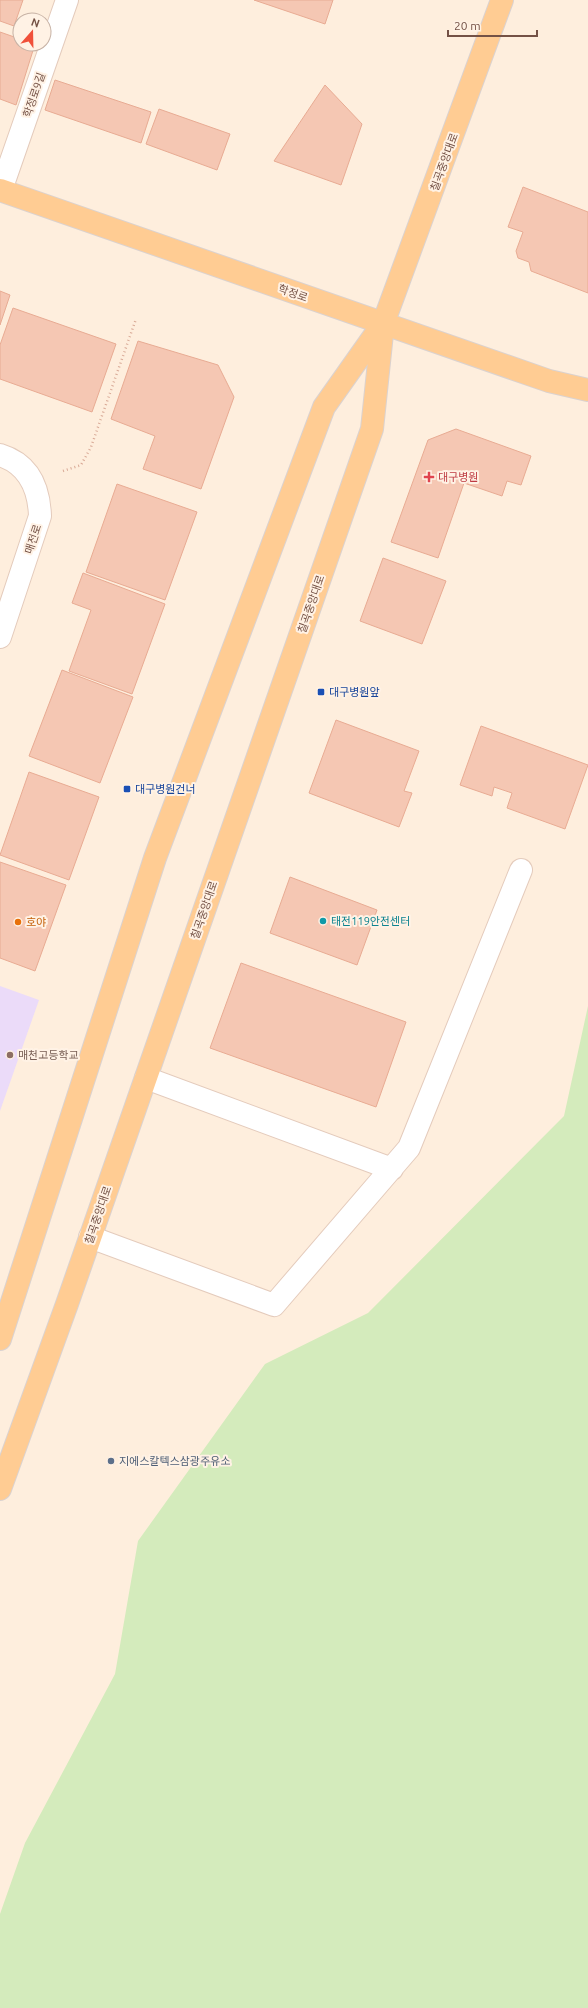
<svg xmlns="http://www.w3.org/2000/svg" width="588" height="2008" viewBox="0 0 588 2008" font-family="Ubuntu,'Noto Sans KR',sans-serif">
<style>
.education{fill:#ebdbf9}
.green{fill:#d4ebbc}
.building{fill:#f5c7b3;stroke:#e8ab93}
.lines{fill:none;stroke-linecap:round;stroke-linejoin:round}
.minor-casing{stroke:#e4cbbc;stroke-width:24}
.major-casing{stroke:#dbd2cf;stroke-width:24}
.path{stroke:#d9aa97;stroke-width:2.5;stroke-dasharray:1 3;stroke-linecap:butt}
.minor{stroke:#fff;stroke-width:22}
.major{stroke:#ffcc93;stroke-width:22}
.health-dot{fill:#e0444e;stroke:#fff2e5;stroke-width:1.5}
.transit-dot{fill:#1a4fb4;stroke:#fff2e5;stroke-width:1.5}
.culture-dot{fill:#0f9aa8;stroke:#fff2e5;stroke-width:1.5}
.food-dot{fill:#e8710a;stroke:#fff2e5;stroke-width:1.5}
.education-dot{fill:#8d6e63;stroke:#fff2e5;stroke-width:1.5}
.service-dot{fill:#5c6f8a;stroke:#fff2e5;stroke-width:1.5}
.labels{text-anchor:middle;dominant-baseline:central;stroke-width:4;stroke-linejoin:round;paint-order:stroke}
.street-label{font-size:11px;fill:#745145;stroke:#fff2e5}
.health-label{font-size:11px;fill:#be3a42;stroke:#fff2e5;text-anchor:start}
.transit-label{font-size:11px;fill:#164399;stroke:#fff2e5;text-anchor:start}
.culture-label{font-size:11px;fill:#0d838f;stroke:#fff2e5;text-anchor:start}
.food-label{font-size:11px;fill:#c56008;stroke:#fff2e5;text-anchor:start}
.education-label{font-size:11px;fill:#785e54;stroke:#fff2e5;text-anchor:start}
.service-label{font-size:11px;fill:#4e5e75;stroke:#fff2e5;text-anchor:start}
</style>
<rect width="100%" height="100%" fill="#feeedd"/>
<path class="education" d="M0,986l39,14 -39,111z"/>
<path class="green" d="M588,1006v1002h-588v-94l25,-71 90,-169 23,-133 127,-177 103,-51 196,-197z"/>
<path class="building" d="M0,0h23l-9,26 -14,-5z
M254,0h79l-8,24z
M0,32l20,7v5h15l-19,61 -16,-6z
M55,80l96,32 -10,31 -96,-33z
M325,85l37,39 -21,61 -67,-24z
M159,109l71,25 -13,36 -71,-26z
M523,187l65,25v81l-57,-22 -2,-9 -11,-4 -2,-7 7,-19 -15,-5z
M0,291l10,4 -10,30z
M13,308l103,36 -24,68 -92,-33v-34z
M138,341l80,24 16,32 -33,92 -58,-20 12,-33 -44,-17z
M456,429l75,27 -10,29 -14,-4 -5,15 -38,-13 -26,75 -47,-16 37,-102z
M117,484l80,28 -32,88 -79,-28z
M383,558l63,23 -24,63 -62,-23z
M83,573l82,31 -33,90 -63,-23 22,-61 -19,-7z
M62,670l71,27 -33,86 -71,-27z
M336,720l83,31 -15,40 8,2 -13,34 -90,-34z
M481,726l107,39 -23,64 -58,-21 5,-15 -18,-6 -2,9 -32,-11z
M29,772l70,25 -30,83 -69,-25z
M0,862l66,23 -31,86 -35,-13z
M290,877l87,33 -20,55 -87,-32z
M241,963l165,59 -30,85 -166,-59z"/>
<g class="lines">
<g class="minor-casing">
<path id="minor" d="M1,190l66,-190
M0,455c29,9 39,33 40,61l-40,121
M146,1078l246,91
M90,1237l184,68 135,-157 112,-278"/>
</g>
<g class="major-casing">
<path id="major" d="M0,190l549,191 39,9
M0,1339l155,-481 169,-451 58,-82
M0,1489l67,-185 305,-875 11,-105 119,-324"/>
</g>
<path class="path" d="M63,471l18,-6 10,-18 45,-128"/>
<use href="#minor" class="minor"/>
<use href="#major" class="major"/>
</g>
<path class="health-dot" d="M427 471h4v4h4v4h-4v4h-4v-4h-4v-4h4z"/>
<g class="transit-dot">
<rect x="317" y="688" width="8" height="8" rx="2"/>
<rect x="123" y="785" width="8" height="8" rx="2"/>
</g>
<circle class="culture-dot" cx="323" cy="921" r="4"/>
<circle class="food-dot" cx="18" cy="922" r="4"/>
<circle class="education-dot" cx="10" cy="1055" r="4"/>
<circle class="service-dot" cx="111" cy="1461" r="4"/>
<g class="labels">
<g class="street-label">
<text transform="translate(34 95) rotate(-71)">학정로9길</text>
<text transform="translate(444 162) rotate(-70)">칠곡중앙대로</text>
<text transform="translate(293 293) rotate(19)">학정로</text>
<text transform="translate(33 539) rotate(-72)">매전로</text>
<text transform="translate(311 604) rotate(-71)">칠곡중앙대로</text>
<text transform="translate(204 910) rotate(-71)">칠곡중앙대로</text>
<text transform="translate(98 1215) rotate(-71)">칠곡중앙대로</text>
</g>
<g class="health-label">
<text x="438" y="477">대구병원</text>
</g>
<g class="transit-label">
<text x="329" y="692">대구병원앞</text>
<text x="135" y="789">대구병원건너</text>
</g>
<g class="culture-label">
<text x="331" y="921">태전119안전센터</text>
</g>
<g class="food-label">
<text x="26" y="922">호야</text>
</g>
<g class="education-label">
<text x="18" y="1055">매천고등학교</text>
</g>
<g class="service-label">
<text x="119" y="1461">지에스칼텍스삼광주유소</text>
</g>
</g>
<g transform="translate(32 32) rotate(20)"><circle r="19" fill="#fff2e5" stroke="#c7b2a5"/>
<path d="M0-3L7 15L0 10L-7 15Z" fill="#f0503a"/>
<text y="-6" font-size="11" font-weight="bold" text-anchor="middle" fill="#745145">N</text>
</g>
<path d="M448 30v6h89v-6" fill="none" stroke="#745145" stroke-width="2"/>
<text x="454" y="30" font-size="12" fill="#745145" stroke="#fff2e5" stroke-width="3" paint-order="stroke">20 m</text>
</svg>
